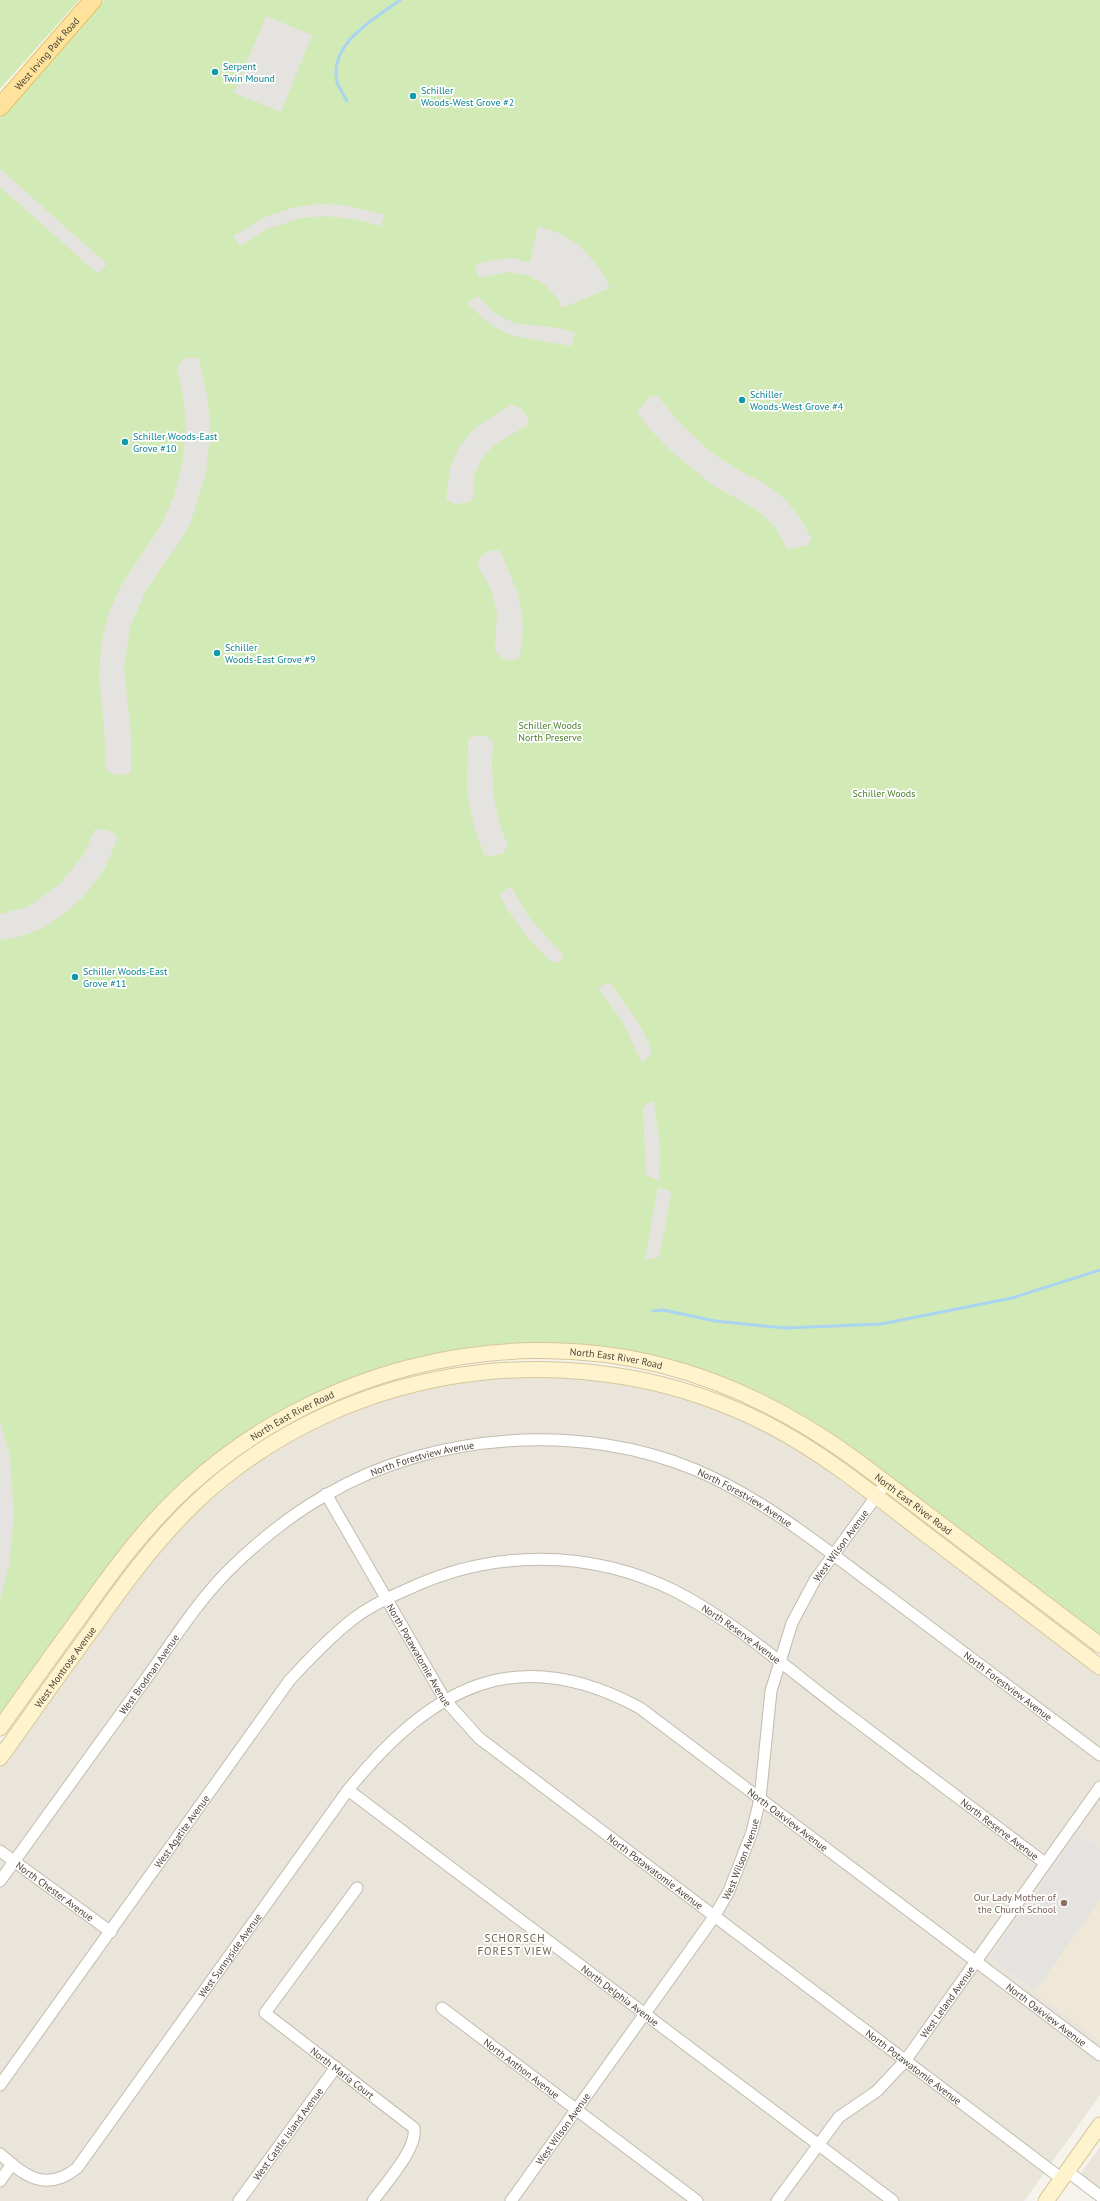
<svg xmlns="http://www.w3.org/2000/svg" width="1100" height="2201" viewBox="0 0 1100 2201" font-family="'PT Sans',sans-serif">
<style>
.residential{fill:#eae5da}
.education{fill:#efe8d6}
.green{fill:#d2eab5}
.parking{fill:#e5e3e0}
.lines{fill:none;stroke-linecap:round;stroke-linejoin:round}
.stream{stroke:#a9d4f2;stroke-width:3}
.minor-casing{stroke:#c2bbae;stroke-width:13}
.secondary-casing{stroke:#d6c79b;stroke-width:17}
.primary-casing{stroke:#e6c16a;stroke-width:19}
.minor{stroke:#fff;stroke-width:11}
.secondary{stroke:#fff3cd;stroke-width:15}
.primary{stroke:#ffe39c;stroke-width:17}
.culture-dot{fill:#0f9aa8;stroke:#fff;stroke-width:1.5}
.education-dot{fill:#8d6e63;stroke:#fff;stroke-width:1.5}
.labels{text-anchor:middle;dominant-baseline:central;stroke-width:3.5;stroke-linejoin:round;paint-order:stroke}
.street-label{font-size:10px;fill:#4b4439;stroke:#fff}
.culture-label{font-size:10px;fill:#0d838f;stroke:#fff;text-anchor:start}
.park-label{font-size:10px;fill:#4a7f2a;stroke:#fff}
.education-label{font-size:10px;fill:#785e54;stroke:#fff;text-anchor:end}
.neighbourhood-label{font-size:11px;letter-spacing:1px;fill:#6e6250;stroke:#fff}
</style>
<rect width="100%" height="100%" fill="#f6f3ec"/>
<path class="residential" d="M538,1374l69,6 102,25 84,40 307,229v174l-22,-15 -89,125 111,82v55l-76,106h-1024v-434l135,-189 47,-54 86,-71 83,-43 47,-15 74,-16z
M1100,2147v47l-22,-17z"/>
<path class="education" d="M1078,1833l22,15v192l-111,-82z"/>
<path class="green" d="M0,0h79l-79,89z
M104,0h996v1637l-270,-204 -40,-24 -85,-37 -224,-24 -41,5 -69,18 -63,25 -34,19 -58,38 -28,24 -31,29 -38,46 -119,166v-1600z"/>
<path class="parking" d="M266,16l46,19 -31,77 -47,-19z
M0,169l107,95 -9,10 -98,-87z
M317,204l27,1 41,10 -4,11 -23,-6 -32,-4 -26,2 -32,11 -29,17 -6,-10 32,-19 27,-9z
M538,226l21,7 21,13 21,24 9,18 -48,20 -5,-10 -13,-14 -17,-9 -19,-3 -29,6 -4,-13 13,-4 25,-3 17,5z
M478,296l16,17 20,10 45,5 16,5 -4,13 -57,-10 -18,-8 -10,-7 -19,-18z
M191,357l8,2 9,42 2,33 -4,40 -16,50 -13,22 -31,44 -16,37 -6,40 7,69v37l-8,2 -9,-1 -8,-4 -2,-47 -5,-45 2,-33 8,-33 12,-26 39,-59 14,-31 9,-36 3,-36 -3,-30 -6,-26 5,-8z
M658,396l20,25 31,30 24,16 31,16 23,18 14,19 11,19 -6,7 -19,3 -11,-21 -16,-16 -49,-28 -39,-32 -24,-25 -11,-15 12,-15z
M511,404l9,4 7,8 2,8 -36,22 -12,14 -7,16 -1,23 -8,4 -10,1 -9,-4 4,-31 9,-22 17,-20z
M500,550l18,44 5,32 -3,31 -9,4 -9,-3 -7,-6 2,-39 -6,-24 -14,-24 4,-9 9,-5z
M476,735l11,1 6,6 -1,18 1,33 6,29 9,24 -5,7 -10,3 -9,-1 -10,-29 -7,-35 1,-52z
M95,829l13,1 10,7 -13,31 -19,26 -21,19 -22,15 -24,9 -19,3v-26l28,-7 33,-24 23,-29z
M511,886l19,33 34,37 -4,5 -6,2 -8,-6 -20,-21 -19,-27 -8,-15z
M609,982l25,34 13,23 5,15 -10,9 -20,-42 -24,-33z
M654,1101l6,47 -1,33 -13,-6 -3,-67 5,-5z
M658,1187l13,5 -4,24 -8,41 -14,3z
M0,1421l10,36 4,58 -5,51 -9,33z
M1078,1833l22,15v52l-65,91 -46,-33z"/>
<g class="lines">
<path class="stream" d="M347,101c-3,-6 -8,-13 -10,-19 -9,-38 37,-63 63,-82
M653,1311l10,-1 52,11 70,7 96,-4 131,-26 88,-28"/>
<g class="minor-casing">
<g id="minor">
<path id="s1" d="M326,1494l119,206 34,38 583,441"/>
<path id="s2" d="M348,1790l545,411"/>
<path id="s3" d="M0,1851l111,81"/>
<path id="s4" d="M0,1881c47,-66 95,-132 143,-198 28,-39 54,-82 89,-116 28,-27 60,-53 94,-72 107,-63 256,-73 370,-25 68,29 128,78 187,122 72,54 145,109 217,163"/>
<path id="s5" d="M357,1888l-92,125 149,115c4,20 -29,56 -41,73"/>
<path id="s6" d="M442,2008l255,193"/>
<path id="s7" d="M0,2085l289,-404c20,-22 40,-43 64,-62 17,-13 36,-22 55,-30 85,-40 182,-40 267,2 60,31 113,78 167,119 68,51 135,102 203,153"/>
<path id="s8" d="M0,2154c25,22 46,39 77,14l271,-378c83,-102 167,-150 292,-82l460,347"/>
<path d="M1067,2171l33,25"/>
<path d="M0,2181l12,-17"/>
<path id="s9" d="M239,2201l97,-134"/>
<path id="s10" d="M511,2201l203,-284 15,-26 23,-59 8,-33 11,-108 21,-68 23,-43 71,-97"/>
<path id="s11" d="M777,2201l62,-84 38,-26 28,-30 195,-274"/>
</g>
</g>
<g class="secondary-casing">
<g id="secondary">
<path id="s12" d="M0,1728c27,-38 54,-76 82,-114 32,-45 64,-89 106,-127 126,-115 307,-163 473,-122 71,18 136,52 195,95l244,185"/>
<path id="s13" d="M0,1758c30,-42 60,-85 91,-127 31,-44 63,-88 102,-126 155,-149 397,-177 585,-75 48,26 90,60 133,93 63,48 126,96 189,144"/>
<path d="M1046,2201l54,-76"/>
</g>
</g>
<g class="primary-casing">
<g id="primary">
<path id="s14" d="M0,107l93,-107"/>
</g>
</g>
<use href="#minor" class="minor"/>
<use href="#secondary" class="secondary"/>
<use href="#primary" class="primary"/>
</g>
<g class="culture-dot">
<circle cx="215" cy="72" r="4"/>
<circle cx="413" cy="96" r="4"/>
<circle cx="742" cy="400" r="4"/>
<circle cx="125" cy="442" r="4"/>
<circle cx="217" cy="653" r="4"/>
<circle cx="75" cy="977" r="4"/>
</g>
<circle class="education-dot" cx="1064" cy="1903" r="4"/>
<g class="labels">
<g class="street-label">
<text stroke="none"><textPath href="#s14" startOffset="71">West Irving Park Road</textPath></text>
<text stroke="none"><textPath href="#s12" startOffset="769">North East River Road</textPath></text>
<text stroke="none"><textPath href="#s12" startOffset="433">North East River Road</textPath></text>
<text stroke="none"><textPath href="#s4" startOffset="613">North Forestview Avenue</textPath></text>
<text stroke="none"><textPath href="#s4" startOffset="949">North Forestview Avenue</textPath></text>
<text stroke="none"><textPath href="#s12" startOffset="1105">North East River Road</textPath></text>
<text stroke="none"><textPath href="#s10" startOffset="748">West Wilson Avenue</textPath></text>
<text stroke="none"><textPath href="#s7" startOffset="1004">North Reserve Avenue</textPath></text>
<text stroke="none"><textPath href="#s1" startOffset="186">North Potawatomie Avenue</textPath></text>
<text stroke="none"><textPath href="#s13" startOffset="112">West Montrose Avenue</textPath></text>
<text stroke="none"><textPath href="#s4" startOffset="255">West Brodman Avenue</textPath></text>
<text stroke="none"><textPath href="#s4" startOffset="1273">North Forestview Avenue</textPath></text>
<text stroke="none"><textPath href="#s8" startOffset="1076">North Oakview Avenue</textPath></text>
<text stroke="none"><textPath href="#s7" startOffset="1328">North Reserve Avenue</textPath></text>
<text stroke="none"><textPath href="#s7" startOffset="312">West Agatite Avenue</textPath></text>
<text stroke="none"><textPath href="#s10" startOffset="413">West Wilson Avenue</textPath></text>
<text stroke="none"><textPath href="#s1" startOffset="510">North Potawatomie Avenue</textPath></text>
<text stroke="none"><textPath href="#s3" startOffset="68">North Chester Avenue</textPath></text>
<text stroke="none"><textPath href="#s8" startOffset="350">West Sunnyside Avenue</textPath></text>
<text stroke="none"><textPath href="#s2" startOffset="341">North Delphia Avenue</textPath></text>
<text stroke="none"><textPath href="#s11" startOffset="264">West Leland Avenue</textPath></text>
<text stroke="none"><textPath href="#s8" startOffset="1400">North Oakview Avenue</textPath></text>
<text stroke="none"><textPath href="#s1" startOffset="834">North Potawatomie Avenue</textPath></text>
<text stroke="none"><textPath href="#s6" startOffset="100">North Anthon Avenue</textPath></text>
<text stroke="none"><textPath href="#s5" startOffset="253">North Maria Court</textPath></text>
<text stroke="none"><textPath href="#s10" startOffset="89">West Wilson Avenue</textPath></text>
<text stroke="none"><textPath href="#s9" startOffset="83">West Castle Island Avenue</textPath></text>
</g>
<g class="culture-label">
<text x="223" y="66">Serpent<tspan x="223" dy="12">Twin Mound</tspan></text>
<text x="421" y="90">Schiller<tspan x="421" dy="12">Woods-West Grove #2</tspan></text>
<text x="750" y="394">Schiller<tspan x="750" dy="12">Woods-West Grove #4</tspan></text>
<text x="133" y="436">Schiller Woods-East<tspan x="133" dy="12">Grove #10</tspan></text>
<text x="225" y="647">Schiller<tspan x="225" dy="12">Woods-East Grove #9</tspan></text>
<text x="83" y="971">Schiller Woods-East<tspan x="83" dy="12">Grove #11</tspan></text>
</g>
<g class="park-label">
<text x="550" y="725">Schiller Woods<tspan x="550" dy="12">North Preserve</tspan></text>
<text x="884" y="793">Schiller Woods</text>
</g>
<g class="education-label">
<text x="1056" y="1897">Our Lady Mother of<tspan x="1056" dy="12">the Church School</tspan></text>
</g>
<g class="neighbourhood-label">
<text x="515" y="1938">SCHORSCH<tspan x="515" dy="13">FOREST VIEW</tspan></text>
</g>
</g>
</svg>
